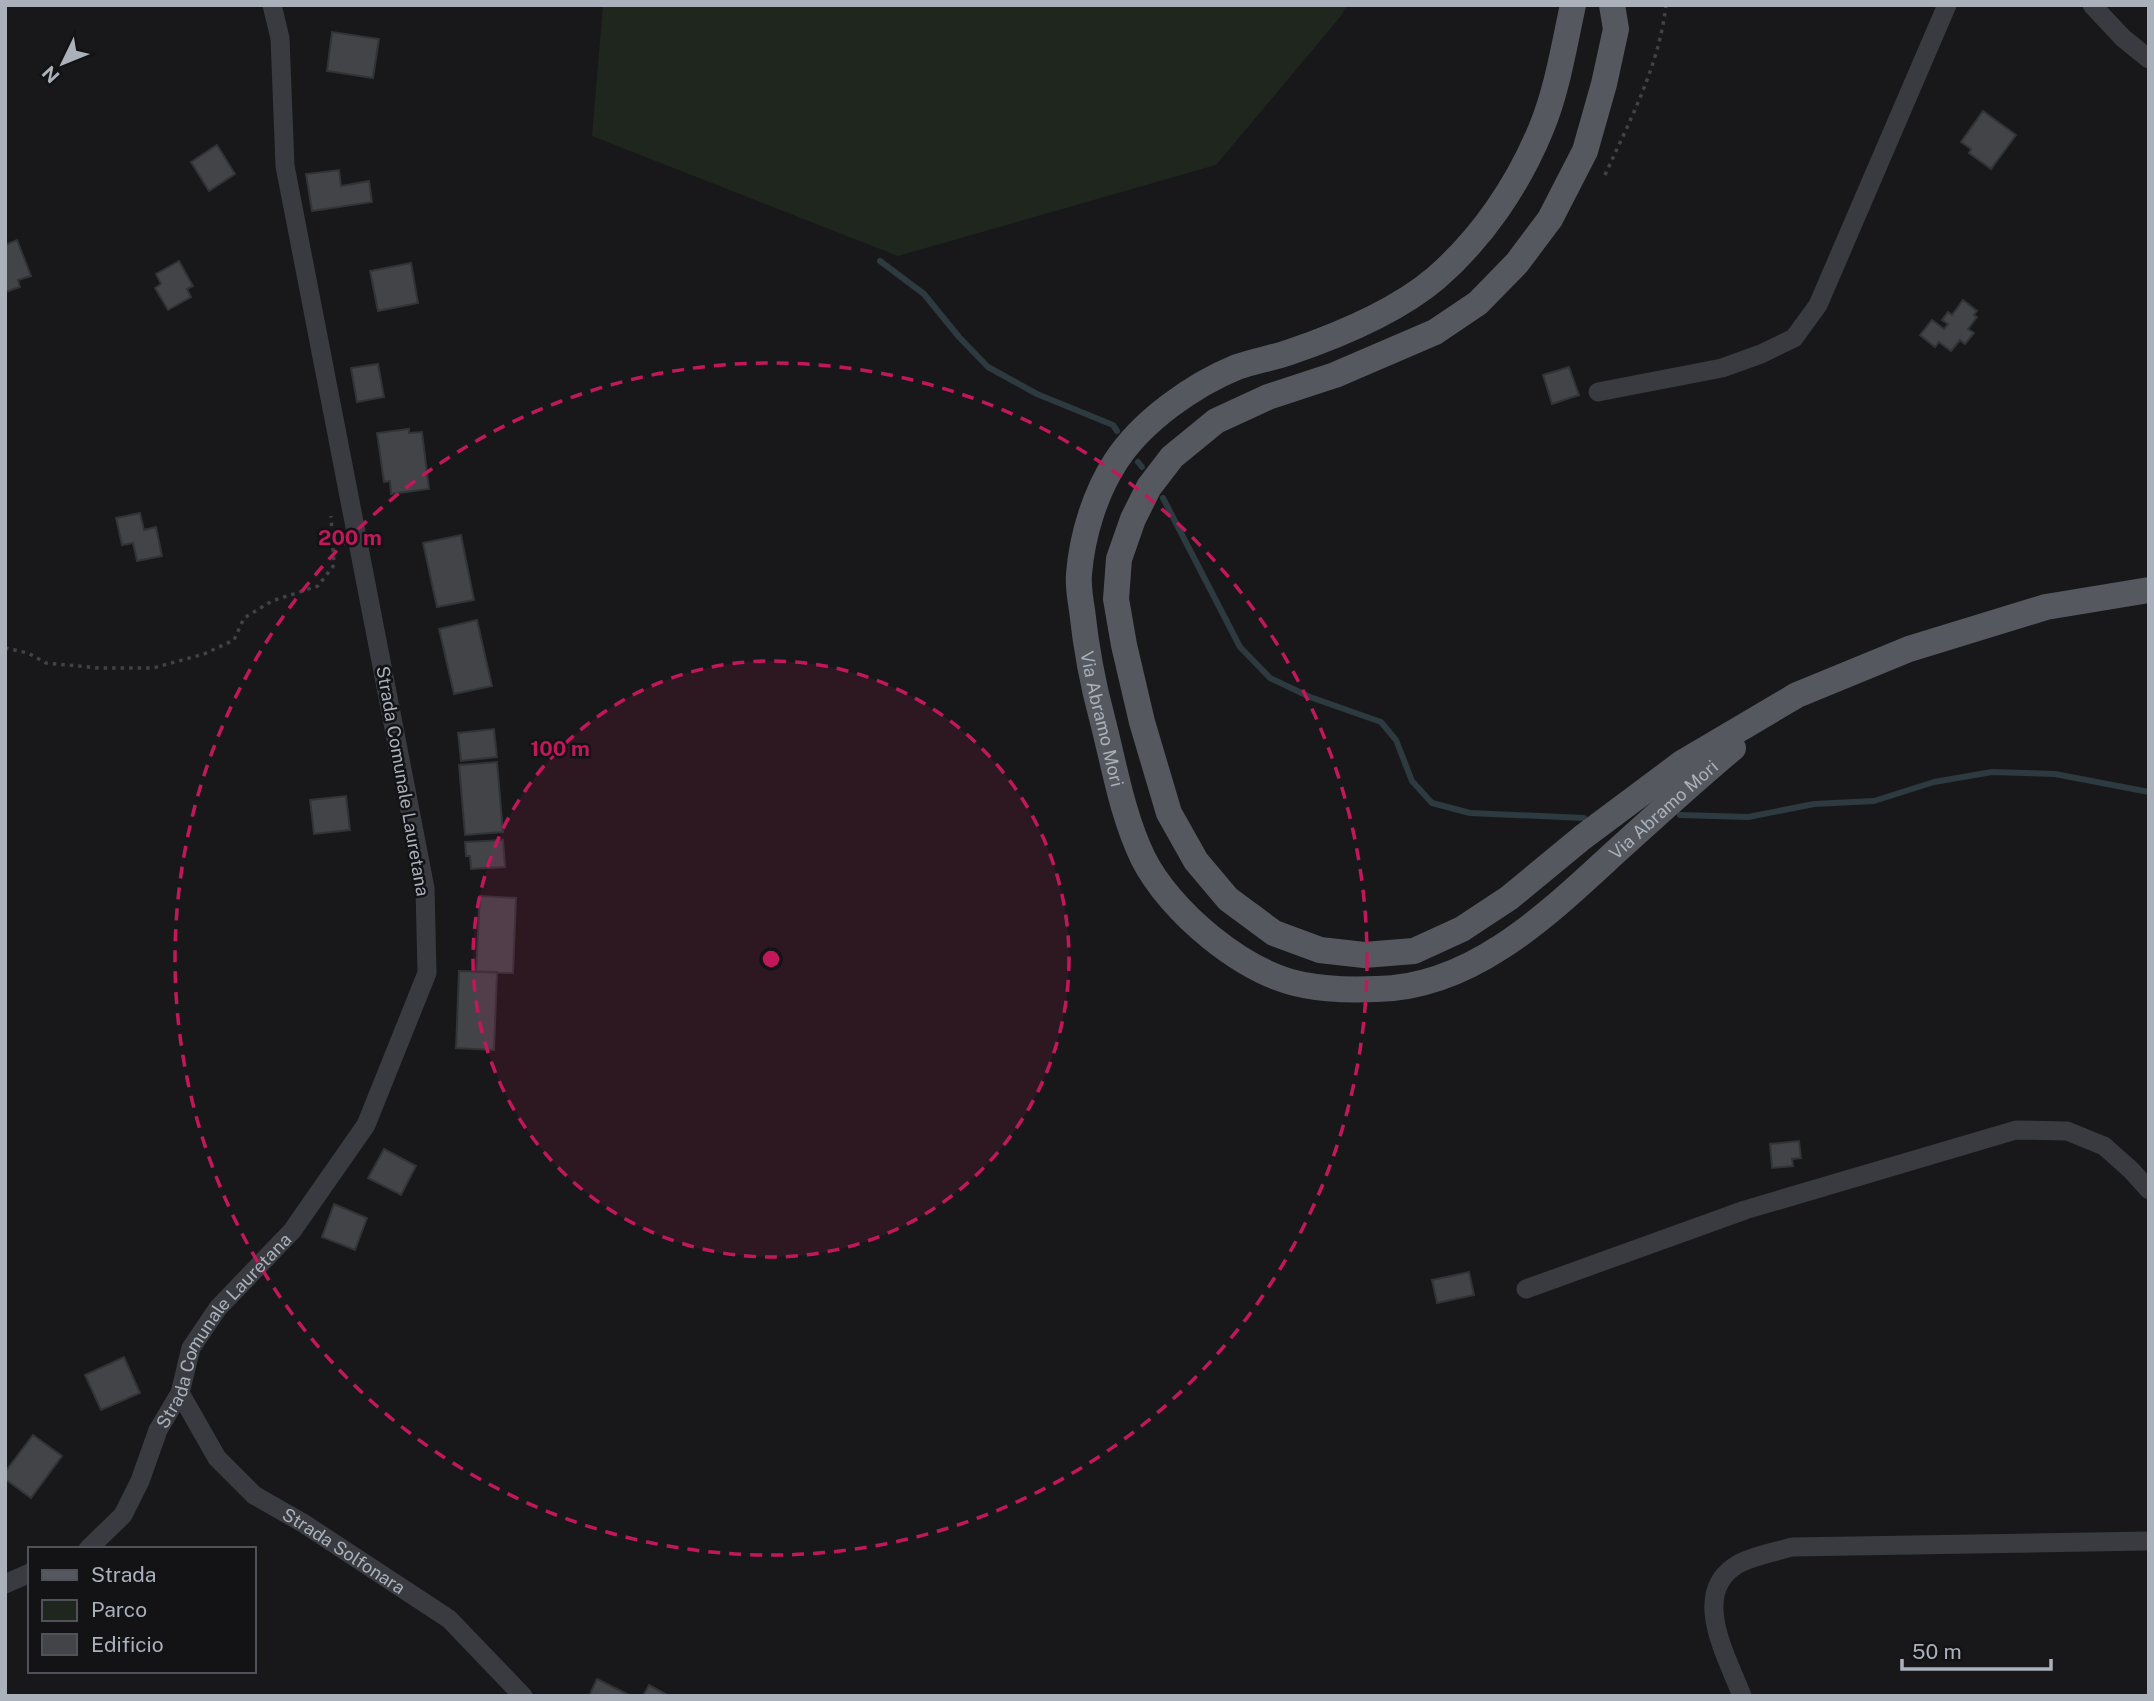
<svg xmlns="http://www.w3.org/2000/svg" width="2154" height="1701" viewBox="0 0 2154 1701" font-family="'Public Sans',sans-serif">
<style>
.green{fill:#1e261e}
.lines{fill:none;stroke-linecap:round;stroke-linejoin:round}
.stream{stroke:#2d3a40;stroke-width:6}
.building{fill:#424448;stroke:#323337;stroke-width:2}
.path{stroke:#3f4247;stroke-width:3.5;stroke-dasharray:3.5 5;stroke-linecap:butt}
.minor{stroke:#393b40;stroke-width:19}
.major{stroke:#55585f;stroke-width:26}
.ring{fill:none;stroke:#c2185b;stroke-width:3.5;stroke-dasharray:12 9}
.labels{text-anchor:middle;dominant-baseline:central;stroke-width:5;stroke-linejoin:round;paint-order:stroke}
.street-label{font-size:18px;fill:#aab1bb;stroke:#131316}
.centre{fill:#c2185b;stroke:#131316;stroke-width:3.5}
.ring-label{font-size:21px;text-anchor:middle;font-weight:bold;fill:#c2185b;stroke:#131316;stroke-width:5;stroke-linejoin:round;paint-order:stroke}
</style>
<rect width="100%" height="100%" fill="#18181b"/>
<path class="green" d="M603,5h744l-6,11 -125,149 -318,91 -306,-120z"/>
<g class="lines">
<path class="stream" d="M880,261l44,33 35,43 29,30 49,27 76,31 4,6
M1138,462l4,5
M1163,498l77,149 30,31 40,19 71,25 15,18 16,41 20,22 38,10 114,5
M1680,815l68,2 66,-13 60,-3 60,-19 58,-10 63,2 94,18"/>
</g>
<path class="building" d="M332,32l47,7 -6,39 -46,-7z
M1983,111l33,24 -25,34 -22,-16 2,-4 -10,-7z
M217,145l18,29 -26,17 -18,-29z
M339,170l2,16 28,-5 3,21 -60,9 -6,-37z
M17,240l14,36 -13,4 2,7 -15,5v-47z
M179,261l14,25 -6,3 4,8 -23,13 -13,-22 6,-4 -5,-10z
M411,263l7,40 -40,8 -8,-40z
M1963,300l14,11 -3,4 3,2 -9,12 6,4 -9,11 -5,-4 -9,11 -12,-9 -4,5 -15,-12 12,-15 12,9 4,-5 -6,-4 6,-8 4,3z
M378,364l6,33 -27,5 -6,-34z
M1569,367l10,28 -27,9 -9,-29z
M409,429v4l13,-1 7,57 -38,5 -1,-13 -6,1 -7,-49z
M140,513l4,17 12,-3 6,29 -25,5 -4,-18 -11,2 -6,-27z
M461,535l13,65 -37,7 -14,-64z
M477,620l15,66 -38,8 -15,-65z
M494,729l3,28 -36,4 -3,-28z
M497,762l6,70 -38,3 -6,-70z
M346,796l4,34 -36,4 -4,-34z
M503,840l2,27 -34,2 -1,-13h-4l-1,-14z
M480,896l36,2 -3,75 -37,-1z
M459,971l38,1 -3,78 -38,-2z
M1799,1141l2,17 -9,1 1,7 -21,2 -2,-24z
M384,1149l32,17 -15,29 -33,-17z
M334,1204l33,14 -12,32 -33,-13z
M1469,1272l5,23 -37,8 -5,-23z
M124,1357l16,36 -39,17 -16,-35z
M33,1435l29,21 -31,42 -26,-19v-7z
M597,1679l34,17h-42z
M649,1685l20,11h-26z"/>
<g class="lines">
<path class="path" d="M1605,175c25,-55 54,-109 61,-170
M5,648l23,5 18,10 53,5h54l51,-14 30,-14 10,-22 28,-17 46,-15 16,-21 -3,-49"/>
<g class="minor">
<path d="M2092,5l31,33 26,21"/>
<path d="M1598,392l124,-24 39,-14 33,-16 24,-33 129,-300"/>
<path d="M1526,1289l219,-79 271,-80 51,1 37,15 27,24 18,20"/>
<path id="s1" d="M180,1393l37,65 37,37 49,28 146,96 74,77"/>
<path id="s2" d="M88,1549l35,-34 17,-34 18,-51 22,-37 11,-45 27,-40 74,-77 74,-106 61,-152 -2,-85 -140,-722 -5,-128 -8,-33"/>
<path d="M5,1584l25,-11"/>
<path d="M1742,1696c-15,-40 -54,-105 -2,-133 16,-8 35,-11 52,-16l357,-6"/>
</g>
<g class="major">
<path id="s3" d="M1573,5c-9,41 -16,86 -32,124 -23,56 -59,109 -105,149 -40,34 -96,57 -146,74 -17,6 -36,9 -53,15 -44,18 -95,54 -121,94 -21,32 -34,75 -37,113 -1,11 1,24 3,36 4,37 10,71 20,108 12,46 20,97 41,140 27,54 101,116 161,127 24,5 48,5 73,4 93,-1 168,-72 233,-132 41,-37 81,-74 123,-109"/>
<path d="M1612,5l4,24 -12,55 -19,67 -35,68 -33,44 -39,40 -43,29 -100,43 -67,22 -52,24 -44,36 -23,30 -16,32 -14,40 -3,40 8,46 18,77 27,91 27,48 32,38 46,34 46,17 44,5 50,-4 48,-22 47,-31 74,-61 99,-74 115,-68 112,-46 137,-42 103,-17"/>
</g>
</g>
<circle cx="771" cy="959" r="298" fill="#c2185b" fill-opacity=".12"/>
<g class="ring">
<circle cx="771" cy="959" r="298"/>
<circle cx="771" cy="959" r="596"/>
</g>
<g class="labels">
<g class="street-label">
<text stroke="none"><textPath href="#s3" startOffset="954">Via Abramo Mori</textPath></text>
<text transform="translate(403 781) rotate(80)">Strada Comunale Lauretana</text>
<text stroke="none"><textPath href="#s3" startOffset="1729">Via Abramo Mori</textPath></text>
<text stroke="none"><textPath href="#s2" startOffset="262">Strada Comunale Lauretana</textPath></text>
<text stroke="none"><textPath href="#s1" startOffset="233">Strada Solfonara</textPath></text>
</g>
</g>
<circle cx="771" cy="959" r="10" class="centre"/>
<g class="ring-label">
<text x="350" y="545">200 m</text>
<text x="560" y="756">100 m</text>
</g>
<rect width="2154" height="1701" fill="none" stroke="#aab1bb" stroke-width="14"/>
<rect x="28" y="1547" width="228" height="126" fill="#131316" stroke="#4f5258" stroke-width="2"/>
<rect x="42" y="1570" width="35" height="10" fill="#55585f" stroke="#4f5258" stroke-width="2"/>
<text x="91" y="1582" font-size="21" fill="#aab1bb">Strada</text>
<rect x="42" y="1600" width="35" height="21" fill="#1e261e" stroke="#4f5258" stroke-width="2"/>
<text x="91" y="1617" font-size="21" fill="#aab1bb">Parco</text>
<rect x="42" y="1634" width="35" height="21" fill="#424448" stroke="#4f5258" stroke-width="2"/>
<text x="91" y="1652" font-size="21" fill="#aab1bb">Edificio</text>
<g transform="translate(63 63) rotate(227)" stroke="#131316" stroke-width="5" paint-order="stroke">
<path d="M0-5L12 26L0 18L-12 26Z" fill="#aab1bb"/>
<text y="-10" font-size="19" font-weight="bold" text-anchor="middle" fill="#aab1bb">N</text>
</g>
<path d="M1902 1659v10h149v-10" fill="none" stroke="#aab1bb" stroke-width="3.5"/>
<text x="1912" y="1659" font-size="21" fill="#aab1bb" stroke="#131316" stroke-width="5" paint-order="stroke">50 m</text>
</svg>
